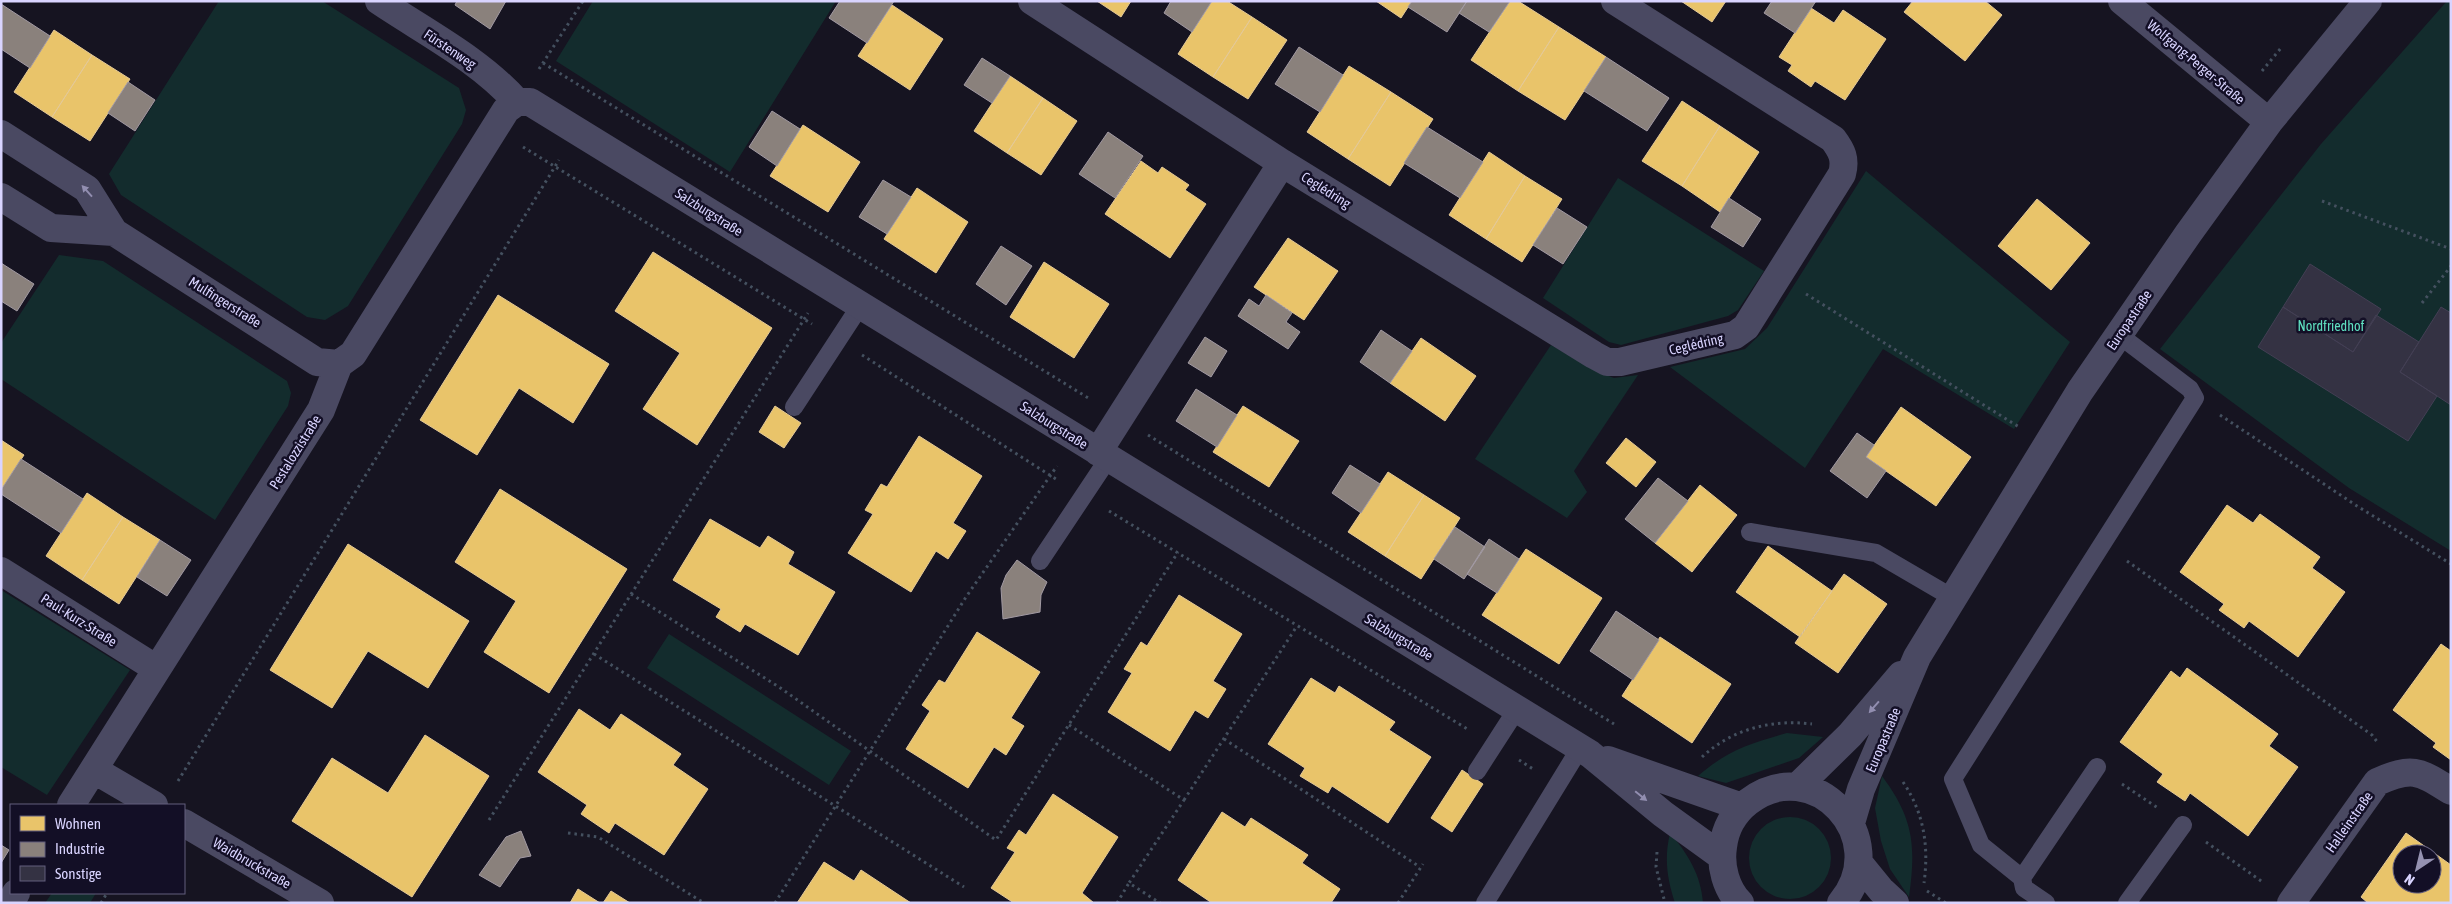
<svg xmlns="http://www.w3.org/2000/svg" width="2452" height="904" viewBox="0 0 2452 904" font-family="'Asap Condensed',sans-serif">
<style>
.green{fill:#132c2d}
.homes{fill:#e9c46a;stroke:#e4c997;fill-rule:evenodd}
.industry{fill:#8a817c;stroke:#a29aa3}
.building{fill:#343243;stroke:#433f54}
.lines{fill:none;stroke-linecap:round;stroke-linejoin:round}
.path{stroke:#44505f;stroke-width:3;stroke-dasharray:2.5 4;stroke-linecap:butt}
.lane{stroke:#4a4962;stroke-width:18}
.street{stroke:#4a4962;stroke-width:28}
.oneway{fill:#928eb0}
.labels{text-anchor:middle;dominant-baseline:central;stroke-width:5;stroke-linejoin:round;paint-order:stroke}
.street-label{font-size:14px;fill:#d9d4ff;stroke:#130f26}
.park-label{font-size:14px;fill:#5fe0c0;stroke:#130f26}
</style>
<rect width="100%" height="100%" fill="#161421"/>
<path class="green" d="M219,1h103l137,87 7,22 -4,14 -114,182 -23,14 -18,-3 -186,-122 -12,-21z
M593,1h243l-106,171 -174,-111z
M2447,1h4v550l-102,-63 -189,-139 161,-205z
M1866,171l204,171 -56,87 -131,-80 -78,119 -135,-101 75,-18 22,-21z
M1618,178l146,93 -26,39 -10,6 -107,29 -12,-3 -66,-44z
M59,255l44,6 184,120 4,12 -3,13 -73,114 -214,-141v-36z
M1551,345l47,27 16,6 24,-3 -64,96 13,21 -20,26 -92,-59z
M1,590l129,80 -83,125 -46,-28z
M669,634l182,117 -22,34 -182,-117z
M1787,733l36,4 -24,21 -73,25 -28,-7c30,-26 51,-32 89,-43z
M1882,776c32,43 34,70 27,121l-19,-28 -9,-28 -6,-33z
M1749 858a41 41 0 1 1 82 0a41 41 0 1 1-82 0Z
M1670,833c18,21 31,42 33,70h-28c-8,-25 -11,-44 -5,-70z
M52,893h44l-6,10h-45z"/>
<path class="homes" d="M1097,1h34l-10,16z
M1212,1h15l25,16 -39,60 -35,-23z
M1376,1h36l-11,17z
M1510,1h8l41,26 -41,64 -47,-31z
M1681,1h45l-14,21z
M1913,1h72l17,14 -37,46 -61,-49z
M892,5l51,34 -33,51 -52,-34z
M1811,8l23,15 9,-13 43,29 -41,61 -30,-19 -4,6 -23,-16 4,-6 -13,-8z
M1252,17l35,23 -39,59 -35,-22z
M1559,27l47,30 -41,63 -47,-29z
M54,30l38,25 -40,62 -38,-25z
M92,55l38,24 -40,62 -38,-24z
M1349,66l42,26 -43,67 -41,-27z
M1010,76l33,22 -36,55 -33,-22z
M1391,92l42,27 -43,67 -42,-27z
M1043,98l34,23 -36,54 -34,-22z
M1682,101l38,25 -38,60 -40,-25z
M803,125l57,37 -32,50 -58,-36z
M1720,126l39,26 -39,60 -38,-26z
M1489,152l36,24 -39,63 -37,-24z
M1141,161l17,12 4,-6 27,18 -4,5 21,14 -36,54 -65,-44z
M1525,176l37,23 -40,63 -36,-23z
M917,188l51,34 -32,51 -52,-34z
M2037,199l53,44 -39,47 -53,-44z
M1288,238l50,33 -34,49 -50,-33z
M653,252l119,76 -75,117 -54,-36 37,-56 -65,-42z
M1044,262l65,42 -35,54 -64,-41z
M498,295l111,69 -36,59 -54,-35 -42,67 -57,-35z
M1421,338l55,38 -31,45 -55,-38z
M775,406l26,17 -17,25 -25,-16z
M1243,406l56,35 -30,46 -56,-35z
M1901,407l70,50 -35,49 -70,-49z
M919,436l63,40 -29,47 13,8 -18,28 -12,-8 -25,41 -63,-39 25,-39 -8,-4 16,-26 6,3z
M1626,438l30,24 -20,25 -30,-24z
M1,440l23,15 -23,35z
M1388,472l36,23 -39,61 -37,-24z
M1700,485l37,30 -45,57 -37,-29z
M500,489l127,80 -78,124 -65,-41 32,-51 -61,-39z
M87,493l36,24 -41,63 -36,-24z
M1424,495l36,23 -39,61 -36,-23z
M2227,505l26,18 7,-9 60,43 -8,11 33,24 -47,65 -49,-36 -5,7 -25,-18 5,-6 -44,-32z
M123,517l37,23 -41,64 -37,-24z
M710,519l50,29 8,-12 26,16 -6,12 47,28 -37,63 -53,-31 -5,8 -24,-15 5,-8 -48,-29z
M348,544l121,77 -41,67 -60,-37 -36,57 -62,-38z
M1768,546l64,45 -32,46 -64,-45z
M1526,549l76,49 -43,66 -77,-49z
M1844,574l43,30 -49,69 -43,-30z
M1179,595l63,39 -29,47 13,8 -18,29 -13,-8 -25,41 -62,-39 24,-39 -8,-4 17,-27 6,4z
M977,632l63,40 -29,46 13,8 -18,29 -12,-8 -26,41 -62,-39 24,-38 -8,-6 17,-25 6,3z
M1660,637l71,47 -39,59 -70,-47z
M2441,644l10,7v109l-18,-13 3,-4 -43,-33z
M2187,668l91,66 -9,12 29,21 -50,69 -58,-43 -5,8 -28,-19 6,-8 -43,-32 51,-71 9,7z
M1311,678l24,15 4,-7 56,36 -6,8 42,27 -43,66 -56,-37 -4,7 -28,-17 5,-8 -37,-24z
M579,709l31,21 11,-16 60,40 -8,11 35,24 -44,66 -49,-32 -6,10 -28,-19 6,-9 -49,-33z
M425,735l64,41 -77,121 -120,-76 40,-63 56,35z
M1462,770l21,14 -31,48 -21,-14z
M1053,794l65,43 -36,56 12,10h-80l-23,-15 24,-36 -8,-4 12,-18 7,5z
M1222,812l23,15 6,-9 57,37 -6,8 38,26 -9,14h-119l-34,-23z
M2406,833l45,32v38h-83l-7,-6zM2402,854h30v30h-30z
M824,862l30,19 7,-11 50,33h-114z
M578,889l22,14h-30z
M611,891l19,12h-27z"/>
<path class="industry" d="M457,1h49l-16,28 -35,-24z
M840,1h54l-27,42 -38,-25z
M1171,1h41l-20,31 -28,-19z
M1412,1h55l-20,31 -39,-25z
M1467,1h43l-21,31 -30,-19z
M1772,1h44l-21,32 -31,-20z
M1,4l49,32 -20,32 -29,-19z
M1299,47l44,28 -23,37 -45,-28z
M1606,57l63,41 -22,33 -63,-40z
M982,58l28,18 -18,27 -28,-18z
M128,82l27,18 -20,31 -27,-18z
M772,111l28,18 -23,37 -28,-19z
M1427,127l56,35 -23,36 -56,-35z
M1108,132l35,24 -28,42 -36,-24z
M883,180l28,17 -24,37 -28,-17z
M1729,198l32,21 -18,28 -32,-20z
M1557,208l30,19 -24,37 -30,-19z
M1001,246l31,20 -26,39 -30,-21z
M1,263l33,21 -17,27 -16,-10z
M1266,295l26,18 -6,9 14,10 -12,17 -50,-33 11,-17 10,7z
M1381,330l31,21 -22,32 -30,-21z
M1205,337l22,14 -16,26 -23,-14z
M1196,389l41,26 -20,32 -41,-26z
M1857,433l17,12 -8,12 20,14 -19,27 -37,-27z
M21,459l62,40 -22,34 -60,-39v-4z
M1350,465l30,19 -19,29 -29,-20z
M1658,478l30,23 -33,42 -30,-24z
M1455,527l30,20 -21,32 -30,-20z
M1489,539l30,20 -22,34 -30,-19z
M160,540l31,20 -24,36 -30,-19z
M1017,560l30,22 -6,13 -1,17 -37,7 -2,-31 5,-13z
M1616,611l43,29 -26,40 -43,-29z
M521,831l10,25 -11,2 -20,29 -21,-12 27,-38z
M1,845l8,5 -8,13z"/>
<path class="building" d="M2310,264l71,45 -28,43 -70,-45z
M2283,307l70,45 23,-37 43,27 -19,30 37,24 -29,45 -150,-94z
M2441,307l10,6v92l-51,-33z"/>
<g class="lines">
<path class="path" d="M543,63l547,336
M539,69l44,-68
M2262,71l19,-23
M523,147l289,177
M2322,201l129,48
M1806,294l213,133
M2422,303l29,-37
M862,355l197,126
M2220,415l137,91 94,58
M1148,435l466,289
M1109,511l360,219
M2127,561l245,174 6,8
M631,594l148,93 217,153 182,-288
M594,654l370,233
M1069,725l115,75 -55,83 31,20
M1224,739l196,128
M1702,757c30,-28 70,-38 110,-33
M1519,760l14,9
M178,781l381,-621
M1903,782c21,31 26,64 21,101
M2122,784l36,24
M1184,800l113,-174
M489,820l319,-507
M568,833l30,4 106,66
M2206,842l58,41
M1657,852l-1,15 9,36
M1927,891l19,12
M101,903l6,-10
M775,903l191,-306 91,-131
M1117,903l12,-20
M1398,903l25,-39"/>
<path class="lane" d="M794,407l66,-101
M1750,532l126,21 77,45
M1040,561l68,-102
M1477,771l40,-62
M2022,878l-41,-33 -28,-66 242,-381 -5,-9 -71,-54
M1485,903l95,-155
M2046,903l-22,-15 -2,-10 75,-111
M2127,903l56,-78"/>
<path class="street" d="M379,1c46,31 101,59 138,101
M1032,1l250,162 312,192 13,7h13l115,-27 11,-8 96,-153c4,-15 0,-23 -9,-35l-218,-138
M2122,1l147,121
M517,102h13l1060,652 73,60 58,42
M1,134l86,55 27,43 203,130 22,2
M1,197l50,31 63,4
M1098,452l184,-289
M1,571l156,98
M1608,760l134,47
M94,770l60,35
M1797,787l53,-52 51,-60
M71,805l250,-395 18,-46 14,-10 153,-244 11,-8
M184,823l136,80
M1851,823l10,-34 56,-132 163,-266 108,-157 81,-112 99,-121
M1859,863l22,27 14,13
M10,903l6,-10
M1740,903c-14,-14 -20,-37 -17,-56 2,-18 11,-34 25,-45 65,-51 147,36 93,101
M2291,903l86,-121c36,-16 42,-11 74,9"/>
</g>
<defs><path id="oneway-solid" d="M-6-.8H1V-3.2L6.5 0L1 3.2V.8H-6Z" transform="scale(1.25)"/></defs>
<g class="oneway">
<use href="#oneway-solid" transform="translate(87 191) rotate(-132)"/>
<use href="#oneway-solid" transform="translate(1874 707) rotate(131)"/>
<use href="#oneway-solid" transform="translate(1641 796) rotate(39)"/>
</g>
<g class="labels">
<g class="street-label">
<text transform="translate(450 49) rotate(34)">Fürstenweg</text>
<text transform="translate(2196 62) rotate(40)">Wolfgang-Perger-Straße</text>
<text transform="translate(1326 190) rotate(32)">Ceglédring</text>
<text transform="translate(709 212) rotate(32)">Salzburgstraße</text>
<text transform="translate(225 302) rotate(32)">Mulfingerstraße</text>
<text transform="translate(2129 320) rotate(-56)">Europastraße</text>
<text transform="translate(1696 344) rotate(-13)">Ceglédring</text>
<text transform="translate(1054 425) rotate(32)">Salzburgstraße</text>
<text transform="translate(295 452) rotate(-58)">Pestalozzistraße</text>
<text transform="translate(79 620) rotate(32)">Paul-Kurz-Straße</text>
<text transform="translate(1399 637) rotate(31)">Salzburgstraße</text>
<text transform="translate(1883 740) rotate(-67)">Europastraße</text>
<text transform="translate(2349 822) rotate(-55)">Halleinstraße</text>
<text transform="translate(252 863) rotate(30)">Waidbruckstraße</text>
</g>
<g class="park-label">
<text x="2331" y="326">Nordfriedhof</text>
</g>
</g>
<rect width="2452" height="904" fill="none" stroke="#d9d4ff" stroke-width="5"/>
<rect x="10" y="804" width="175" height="90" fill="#130f26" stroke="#625e7d"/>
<rect x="20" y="816" width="25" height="15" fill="#e9c46a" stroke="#625e7d"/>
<text x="55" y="829" font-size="15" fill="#d9d4ff">Wohnen</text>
<rect x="20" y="842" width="25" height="15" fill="#8a817c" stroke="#625e7d"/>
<text x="55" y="854" font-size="15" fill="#d9d4ff">Industrie</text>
<rect x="20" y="866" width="25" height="15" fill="#343243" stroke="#625e7d"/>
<text x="55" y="879" font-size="15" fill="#d9d4ff">Sonstige</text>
<g transform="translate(2417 869) rotate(215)"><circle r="24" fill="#130f26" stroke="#625e7d"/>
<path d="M0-4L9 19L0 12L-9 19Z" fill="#9591b1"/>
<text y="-8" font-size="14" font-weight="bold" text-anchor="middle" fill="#d9d4ff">N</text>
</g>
</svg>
